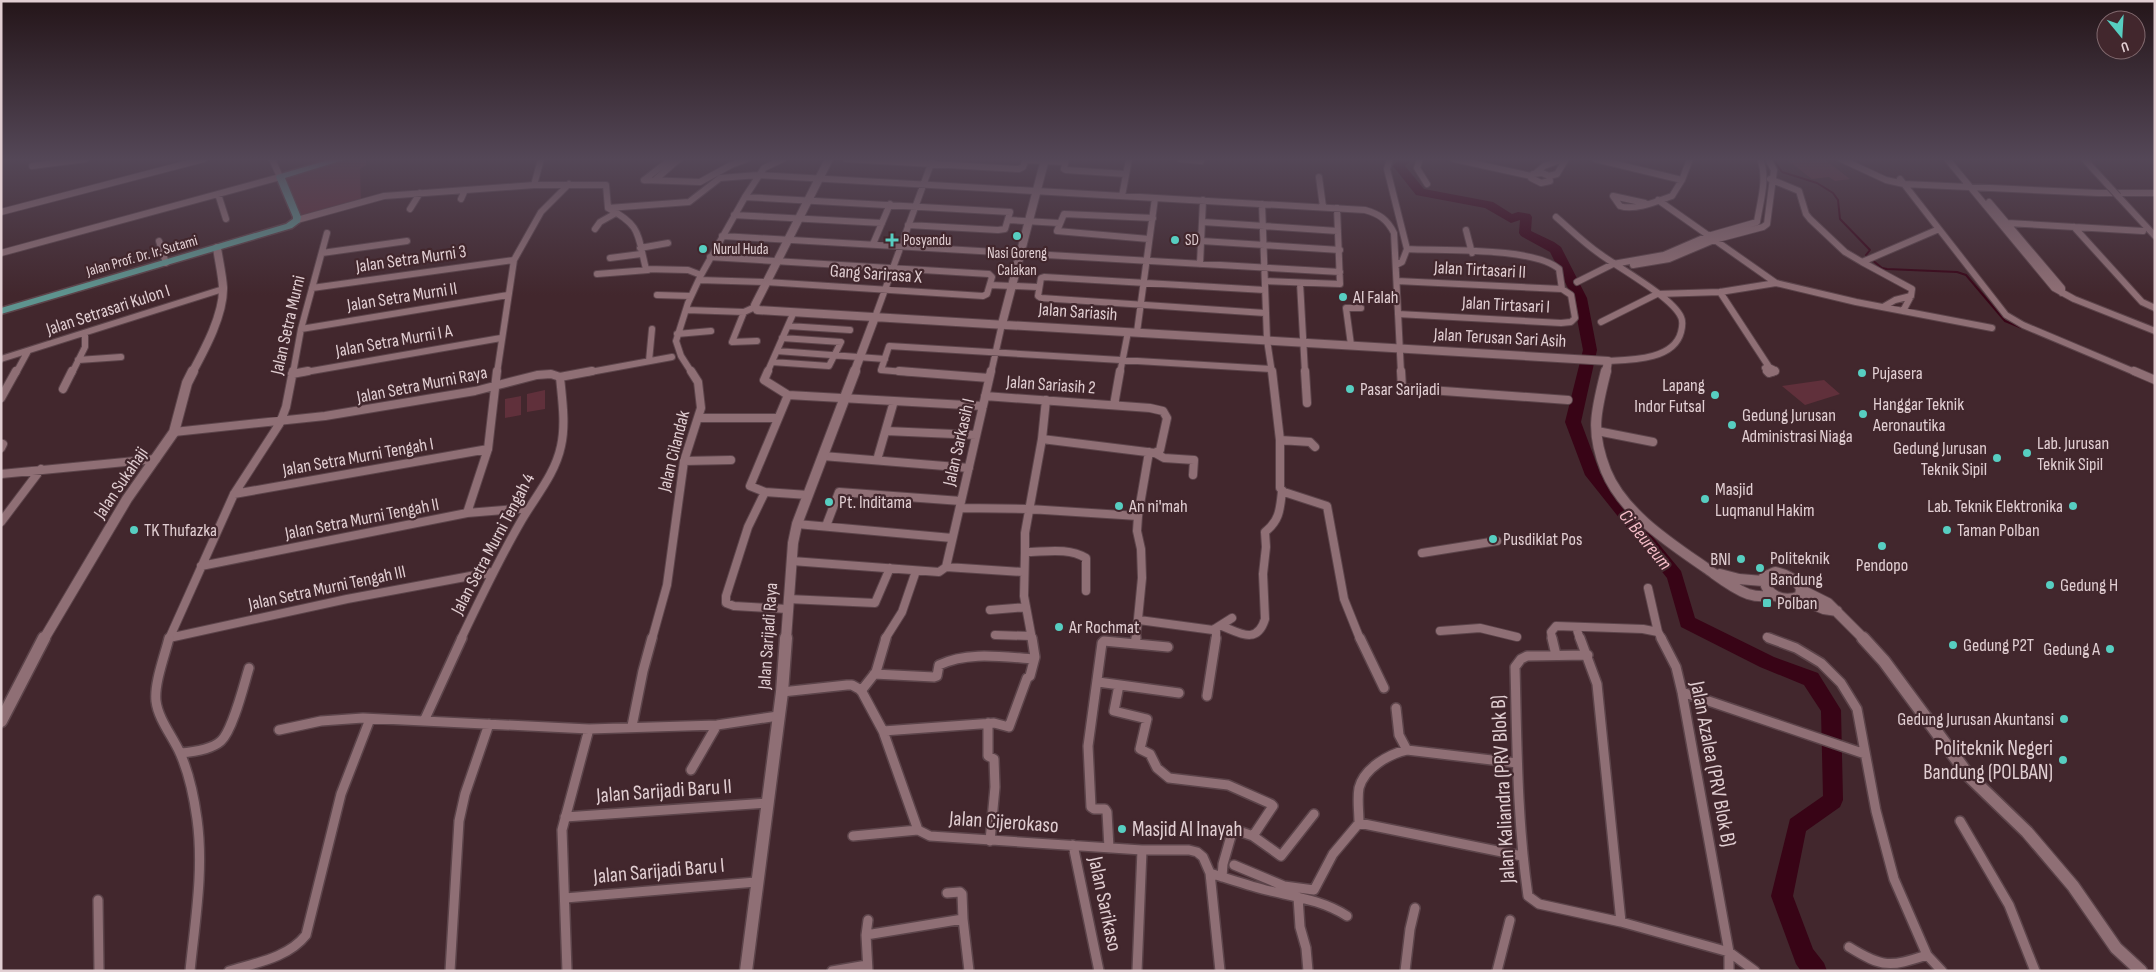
<svg xmlns="http://www.w3.org/2000/svg" width="2156" height="972" viewBox="0 0 2156 972" font-family="'Sofia Sans Condensed',sans-serif">
<style>
.green{fill:#60303b}
.lines{fill:none;stroke-linecap:round;stroke-linejoin:round}
.stream{stroke:#380416;stroke-width:2}
.river{fill:#380416;fill-rule:evenodd}
.street-far2-casing{stroke:#5c444a;stroke-width:8}
.street-far1-casing{stroke:#5c444a;stroke-width:10}
.street-casing{stroke:#5c444a;stroke-width:12}
.secondary-far2-casing{stroke:#5c444a;stroke-width:10}
.secondary-far1-casing{stroke:#5c444a;stroke-width:12}
.secondary-casing{stroke:#5c444a;stroke-width:15}
.primary-casing{stroke:#5c444a;stroke-width:3}
.street-far2{stroke:#8f6f75;stroke-width:6}
.street-far1{stroke:#8f6f75;stroke-width:8}
.street{stroke:#8f6f75;stroke-width:9}
.secondary-far2{stroke:#8f6f75;stroke-width:8}
.secondary-far1{stroke:#8f6f75;stroke-width:10}
.secondary{stroke:#8f6f75;stroke-width:12}
.primary{fill:#5e948f;fill-rule:evenodd}
.street-bridge-casing{stroke:#5c444a;stroke-width:8;stroke-linecap:butt}
.street-bridge{stroke:#8f6f75;stroke-width:6}
.poi-dot{fill:#57cec1;stroke:#42272d;stroke-width:2}
.labels{text-anchor:middle;dominant-baseline:central;stroke-width:4.5;stroke-linejoin:round;paint-order:stroke}
.far-poi-label{font-size:15px;fill:#e1ced2;stroke:#42272d;text-anchor:start}
.far-street-label{font-size:15px;fill:#e1ced2;stroke:#42272d}
.street-label{font-size:18px;fill:#e1ced2;stroke:#42272d}
.poi-label{font-size:18px;fill:#e1ced2;stroke:#42272d;text-anchor:start}
.water-label{font-size:19px;font-style:italic;fill:#f7bec9;stroke:#42272d}
.near-poi-label{font-size:21px;fill:#e1ced2;stroke:#42272d;text-anchor:end}
.near-street-label{font-size:21px;fill:#e1ced2;stroke:#42272d}
</style>
<rect width="100%" height="100%" fill="#42272d"/>
<path class="green" d="M351,159h15v6l-6,4 1,34 -58,16 -17,-42z
M1786,159h20l3,3 15,-3 26,20 -15,2 -6,-4 -17,2z
M1824,380l16,14 -35,11 -23,-19z
M545,390v19l-18,3v-18z
M521,396v19l-16,3v-19z"/>
<g class="lines">
<path class="stream" d="M1773,159l9,13 35,11 16,10 5,7 2,19 30,31 -4,5 16,13 5,1 70,3 9,3 39,46 17,7"/>
<path class="river" d="M1399,159h13l-7,7 19,23 69,13 19,12 6,-2 12,2 2,3 -1,14 23,11 7,5 26,51 10,52 -16,72 19,51 81,98 14,47 79,39 44,16 23,37 2,90 -3,7 -34,24 -13,65 20,53 11,14 3,8h-26l-5,-7 -25,-68 19,-77 33,-23 -2,-85 -17,-26 -44,-18 -79,-40 -14,-49 -82,-103 -20,-53 18,-72 -10,-52 -23,-46 -29,-16 -2,-3 1,-13 -9,3 -26,-15 -69,-13 -23,-29z"/>
<g class="street-far2-casing">
<path id="street-far2" d="M846,159l173,10 4,-2 3,-8
M1066,159l-2,10 2,1 60,4
M1180,159l21,2
M1390,159l-3,10 20,80 -5,13 -6,3
M1420,159l-3,9 10,16
M1454,159l77,17
M1595,159l87,21
M1841,159l45,21 18,4 194,9h57
M1947,159l107,129 20,11 81,32
M2084,159l23,25
M1026,160l39,2
M32,166l54,-7
M1536,173l8,-7 19,-7
M1542,173l7,3 1,5 -9,2 -10,-5 2,-4z
M1549,176l8,-2 9,-15
M1319,177l4,30
M1770,179l29,12 7,23 4,5 35,33 17,10
M1900,179l106,136 17,10 114,48
M644,180l56,2 31,-17 16,-6
M644,180l27,-21
M655,180l24,-21
M534,185l7,-26
M218,194l8,25
M1122,196l7,-37
M2118,196l37,40
M745,197l265,15 -5,17 -7,1 -90,-5
M461,199l4,-9
M1658,200l118,83 80,19 136,26
M1989,202l73,86v5
M1645,203l-32,-7 7,10c15,5 38,-5 52,-10l10,-16 8,-21
M1262,204l5,136 5,33
M608,208l81,-6 31,-24 38,-3 607,35c14,4 22,9 29,23l7,140
M410,209l10,-16
M1,212l203,-53
M734,215l148,8
M1556,217c14,12 28,26 44,37 19,14 72,43 81,63 2,4 1,11 0,15 -7,28 -50,28 -73,29
M297,220l87,-24 150,-11h72l2,23c34,18 29,26 38,61l42,1 13,5
M1009,220l50,3
M1203,222l135,9
M2007,223l136,8
M2074,227l68,75 13,6
M595,229l5,-7 16,-9
M1466,230l6,23
M722,236l618,36
M1149,239l-92,-8 7,-17 89,4
M159,241l7,22
M1202,241l138,9
M873,244l17,-40
M640,248l28,-5
M1407,249c35,2 127,-2 152,20l3,20
M1,253l279,-76 -8,-18
M322,253l85,-12
M610,258l31,-4
M1200,264l3,-64
M1633,265l36,-6 45,-19 49,-13 4,-3 7,-54 -6,-11
M597,274l51,-4
M699,280l67,2 217,14 4,-2 5,-17 -3,-3 -279,-17
M1265,281l75,3 -3,-76
M1397,281l165,8 9,6 4,23 -4,4 -10,1 -163,-9
M1577,282l36,-18 51,-9 44,-19 49,-14c3,-20 11,-44 3,-63
M1300,283l5,90
M990,285l48,2
M312,288l202,-28
M1265,290l-221,-13 -3,1 -3,18 3,2 224,15
M1720,292l49,75
M657,295l34,1
M1883,307l12,-7 16,-4
M687,310l57,2 11,-5
M1903,311l8,-15 1,-7 -50,-27 77,-33
M744,312l-12,30 25,-1
M875,317l57,-156
M1601,322l56,-28 63,-2 56,-9
M788,326l62,4
M301,329l207,-34
M1137,332l18,-134
M677,334l34,-3
M1351,345l-5,-37h15
M777,351l108,8
M1,359l222,-70
M78,360l43,-3
M649,361l3,-32
M772,362l57,4 12,-24 -59,-4
M16,373l12,-22
M72,373l13,-26v-14
M293,373l8,-44 26,-96
M300,373l201,-35
M497,373l17,-113 27,-48 28,-28
M585,373l87,-16
M692,373l-11,-17 -5,-15 12,-38 13,-28 44,-78 19,-29 19,-9
M767,373l26,-59
M916,373l-35,-3 8,-24 382,23
M991,373l11,-49
M1120,373l8,-41
M1768,373l-3,-5 4,-1 6,3v2l-3,1"/>
</g>
<g class="street-far1-casing">
<path id="street-far1" d="M768,371l-4,9 24,15 195,11
M899,371l90,7
M1272,371l8,69 30,2 5,5
M1305,371l2,32
M1401,371l1,17 166,12
M1767,371l2,2 6,-2
M2134,371l21,9
M292,374l16,-3
M63,389l9,-18
M985,396l165,12 13,3 4,7 -7,32 -5,3 -113,-14
M1,398l15,-27
M1046,400l-4,39 -17,94v19c20,0 43,-5 61,6v33
M1114,405l6,-34
M700,418h77
M886,431l90,4
M1597,431l56,11
M174,432l151,-16 150,-25 62,-16 14,-1 9,3 32,-6
M1280,440v48l4,4 43,14 17,93 16,40
M1,448l2,-4
M1155,453l9,5 30,2 -1,15
M823,456l146,12
M877,460l17,-59
M684,461l47,-1
M1,474l155,-15
M765,492l43,3
M234,494l254,-45
M960,508l69,1 109,7
M467,513l21,-64 9,-78
M1,522l40,-53
M797,524l155,14
M826,526l13,-34 122,9
M1025,552l-1,44 8,43
M1422,553l75,-12
M792,561l147,11 7,-5 77,5
M201,566l266,-53 62,-5
M946,567l45,-196
M1648,588l10,44 4,7
M788,599l87,4 15,-35
M787,609l-53,-3 -8,-3v-7l22,-69 17,-35 -15,-6 38,-91
M990,610l36,-3
M1139,620l74,10 19,-12
M1222,626c18,7 35,19 43,-7l-2,-45 3,-27 -1,-15c15,-12 15,-23 17,-41
M1576,627l4,12
M1440,631l40,-3 37,9
M995,635l36,1
M1767,637l5,2
M169,638l178,-39 145,-27
M169,639l65,-145 46,-71 6,-16 7,-36
M461,639c19,-40 37,-78 59,-116 14,-25 35,-48 41,-77 5,-22 1,-47 -1,-69
M652,639l15,-54 17,-124 17,-53 -3,-26 -7,-11
M885,639l17,-27 14,-41
M1136,639l6,-61 -1,-29 -4,-18 1,-15 11,-64
M1216,639v-9
M1552,639l-1,-7 5,-6 87,3 15,3"/>
</g>
<g class="street-casing">
<path id="street" d="M169,638c-4,17 -15,45 -13,63 2,18 17,36 24,52 9,20 14,44 17,66 7,51 -2,102 -7,152
M1360,638l24,50
M1552,638l4,17
M1580,638l17,46 24,238
M1661,638l15,29 6,25 47,260v19
M1769,638l27,10 25,15 20,20 16,26 19,102 18,68 33,76 15,16
M1135,644l1,-6
M1588,655l-61,1 -6,3 -6,8c2,76 2,153 13,229l11,8 82,18 108,30 26,19
M874,674l60,3 3,-1 2,-11c29,-14 64,-8 95,-6
M1098,682l81,11
M1119,685l-5,26 33,8 -7,30 10,5 7,14 12,10 59,7 43,19 2,2 -20,30 28,20 33,-42
M861,691l15,-19 10,-34
M782,692l65,-7h5l9,5 22,41 35,99 12,6 212,14h47l8,2 6,5 7,16 10,98
M1682,692l183,62
M1207,696l9,-58
M1396,708l3,27 8,15
M424,721l38,-83
M988,723v33l6,3 1,28 -5,54
M632,726l11,-55 9,-33
M279,730l42,-9 42,-3 226,11 128,-4 61,-9
M883,731l111,-8 15,4 18,-49 3,-2 5,-19 -3,-19
M180,753c13,-1 31,-3 41,-12 12,-11 23,-57 28,-73
M691,770l26,-45
M565,817l201,-14
M1960,821l49,84 26,66
M1359,823c0,-12 -2,-24 0,-35 5,-20 30,-34 48,-38l110,13
M853,836l65,-6
M1073,845l26,126
M1109,848l-2,-36 -2,-3h-11l-3,-2 -3,-61 14,-103 2,-2 64,6
M1234,865l50,21 30,4 19,-36 26,-31 163,33
M1210,873c19,6 37,12 56,17 29,7 56,10 81,26
M1222,877l1,-13 10,-35 20,7
M947,893l13,-1 2,2 1,25
M1298,897l2,30 6,21 2,23
M565,898l191,-16
M98,900l1,71
M868,920l-2,15 2,36
M866,935l97,-16 6,52
M1849,947c34,21 41,20 78,8
M229,971c26,-8 59,-13 77,-36l35,-141 29,-75
M450,971l9,-150 6,-27 24,-70
M567,971l-5,-141 27,-101
M832,971l35,-6
M1137,971l5,-121
M1405,971l5,-42 5,-21
M1497,971l13,-51"/>
</g>
<g class="secondary-far2-casing">
<path id="secondary-far2" d="M829,159l-74,146 2,5 851,51 -2,12
M1002,324l43,-165
M192,373c13,-24 32,-59 31,-86 -1,-13 -4,-26 -6,-39
M854,373l21,-56"/>
</g>
<g class="secondary-far1-casing">
<path id="secondary-far1" d="M1606,371c-10,40 -16,60 0,100 17,42 64,72 100,97 13,9 26,20 42,26 9,3 17,3 26,1
M1775,572c11,2 20,6 26,16l-1,8c-16,7 -35,0 -36,-19z
M1720,574l19,5 24,2
M1802,590l26,13 36,36
M1797,598l27,11 13,2
M44,639l83,-140 47,-67 13,-49 6,-12
M786,639l7,-96 4,-19 58,-153"/>
</g>
<g class="secondary-casing">
<path id="secondary" d="M1863,638l21,23 85,115 58,56 46,54 43,62 25,23
M1,721l43,-83
M746,971l36,-279 4,-54"/>
</g>
<g class="primary-casing">
<path id="primary" d="M332,159h14l-61,19 16,39 -1,5 -8,6 -291,86v-6l285,-84 7,-5v-2l-17,-40 1,-2z"/>
</g>
<use href="#street-far2" class="street-far2"/>
<use href="#street-far1" class="street-far1"/>
<use href="#street" class="street"/>
<use href="#secondary-far2" class="secondary-far2"/>
<use href="#secondary-far1" class="secondary-far1"/>
<use href="#secondary" class="secondary"/>
<use href="#primary" class="primary"/>
<g class="street-bridge-casing">
<path id="street-bridge" d="M2107,184l11,12"/>
</g>
<use href="#street-bridge" class="street-bridge"/>
</g>
<linearGradient id="sky" x2="0" y2="1"><stop stop-color="#241519"/><stop offset="0.54" stop-color="#544757"/><stop offset="1" stop-color="#544757" stop-opacity="0"/></linearGradient>
<rect width="2156" height="295" fill="url(#sky)"/>
<g class="poi-dot">
<circle cx="1017" cy="236" r="5"/>
<path d="M889.5 232.5h5v5h5v5h-5v5h-5v-5h-5v-5h5z"/>
<circle cx="1175" cy="240" r="5"/>
<circle cx="703" cy="249" r="5"/>
<circle cx="1343" cy="297" r="5"/>
<circle cx="1862" cy="373" r="5"/>
<circle cx="1350" cy="389" r="5"/>
<circle cx="1715" cy="395" r="5"/>
<circle cx="1863" cy="414" r="5"/>
<circle cx="1732" cy="425" r="5"/>
<circle cx="2027" cy="453" r="5"/>
<circle cx="1997" cy="458" r="5"/>
<circle cx="1705" cy="499" r="5"/>
<circle cx="829" cy="502" r="5"/>
<circle cx="1119" cy="506" r="5"/>
<circle cx="2073" cy="506" r="5"/>
<circle cx="134" cy="530" r="5"/>
<circle cx="1947" cy="530" r="5"/>
<circle cx="1493" cy="539" r="5"/>
<circle cx="1882" cy="546" r="5"/>
<circle cx="1741" cy="559" r="5"/>
<circle cx="1760" cy="568" r="5"/>
<circle cx="2050" cy="585" r="5"/>
<rect x="1762" y="598" width="10" height="10" rx="2.5"/>
<circle cx="1059" cy="627" r="5"/>
<circle cx="1953" cy="645" r="5"/>
<circle cx="2110" cy="649" r="5"/>
<circle cx="2064" cy="719" r="5"/>
<circle cx="2063" cy="760" r="5"/>
<circle cx="1122" cy="829" r="5"/>
</g>
<g class="labels">
<g class="far-poi-label">
<text x="903" y="240">Posyandu</text>
<text x="1185" y="240">SD</text>
<text x="713" y="249">Nurul Huda</text>
<text x="1017" y="253" text-anchor="middle">Nasi Goreng<tspan x="1017" dy="17">Calakan</tspan></text>
</g>
<g class="far-street-label">
<text transform="translate(142 256) rotate(-16)">Jalan Prof. Dr. Ir. Sutami</text>
</g>
<g class="street-label">
<text transform="translate(411 259) rotate(-8)">Jalan Setra Murni 3</text>
<text transform="translate(1480 270) rotate(3)">Jalan Tirtasari II</text>
<text transform="translate(876 274) rotate(4)">Gang Sarirasa X</text>
<text transform="translate(402 297) rotate(-9)">Jalan Setra Murni II</text>
<text transform="translate(1506 305) rotate(3)">Jalan Tirtasari I</text>
<text transform="translate(108 310) rotate(-18)">Jalan Setrasari Kulon I</text>
<text transform="translate(1078 312) rotate(4)">Jalan Sariasih</text>
<text transform="translate(288 325) rotate(-77)">Jalan Setra Murni</text>
<text transform="translate(1500 338) rotate(3)">Jalan Terusan Sari Asih</text>
<text transform="translate(394 341) rotate(-10)">Jalan Setra Murni I A</text>
<text transform="translate(422 385) rotate(-11)">Jalan Setra Murni Raya</text>
<text transform="translate(1051 385) rotate(4)">Jalan Sariasih 2</text>
<text transform="translate(959 442) rotate(-77)">Jalan Sarkasih I</text>
<text transform="translate(674 451) rotate(-76)">Jalan Cilandak</text>
<text transform="translate(358 457) rotate(-10)">Jalan Setra Murni Tengah I</text>
<text transform="translate(121 483) rotate(-56)">Jalan Sukahaji</text>
<text transform="translate(362 519) rotate(-11)">Jalan Setra Murni Tengah II</text>
<text transform="translate(493 544) rotate(-62)">Jalan Setra Murni Tengah 4</text>
<text transform="translate(327 588) rotate(-12)">Jalan Setra Murni Tengah III</text>
<text transform="translate(768 636) rotate(-86)">Jalan Sarijadi Raya</text>
</g>
<g class="poi-label">
<text x="1353" y="297">Al Falah</text>
<text x="1872" y="373">Pujasera</text>
<text x="1705" y="385" text-anchor="end">Lapang<tspan x="1705" dy="21">Indor Futsal</tspan></text>
<text x="1360" y="389">Pasar Sarijadi</text>
<text x="1873" y="404">Hanggar Teknik<tspan x="1873" dy="21">Aeronautika</tspan></text>
<text x="1742" y="415">Gedung Jurusan<tspan x="1742" dy="21">Administrasi Niaga</tspan></text>
<text x="2037" y="443">Lab. Jurusan<tspan x="2037" dy="21">Teknik Sipil</tspan></text>
<text x="1987" y="448" text-anchor="end">Gedung Jurusan<tspan x="1987" dy="21">Teknik Sipil</tspan></text>
<text x="1715" y="489">Masjid<tspan x="1715" dy="21">Luqmanul Hakim</tspan></text>
<text x="839" y="502">Pt. Inditama</text>
<text x="1129" y="506">An ni'mah</text>
<text x="2063" y="506" text-anchor="end">Lab. Teknik Elektronika</text>
<text x="144" y="530">TK Thufazka</text>
<text x="1957" y="530">Taman Polban</text>
<text x="1503" y="539">Pusdiklat Pos</text>
<text x="1770" y="558">Politeknik<tspan x="1770" dy="21">Bandung</tspan></text>
<text x="1731" y="559" text-anchor="end">BNI</text>
<text x="1882" y="565" text-anchor="middle">Pendopo</text>
<text x="2060" y="585">Gedung H</text>
<text x="1777" y="603">Polban</text>
<text x="1069" y="627">Ar Rochmat</text>
<text x="1963" y="645">Gedung P2T</text>
<text x="2100" y="649" text-anchor="end">Gedung A</text>
<text x="2054" y="719" text-anchor="end">Gedung Jurusan Akuntansi</text>
</g>
<g class="water-label">
<text transform="translate(1645 540) rotate(51)">Ci Beureum</text>
</g>
<g class="near-poi-label">
<text x="2053" y="748">Politeknik Negeri<tspan x="2053" dy="24">Bandung (POLBAN)</tspan></text>
<text x="1132" y="829" text-anchor="start">Masjid Al Inayah</text>
</g>
<g class="near-street-label">
<text transform="translate(1713 764) rotate(79)">Jalan Azalea (PRV Blok B)</text>
<text transform="translate(1503 789) rotate(-93)">Jalan Kaliandra (PRV Blok B)</text>
<text transform="translate(664 791) rotate(-4)">Jalan Sarijadi Baru II</text>
<text transform="translate(1004 822) rotate(4)">Jalan Cijerokaso</text>
<text transform="translate(659 871) rotate(-5)">Jalan Sarijadi Baru I</text>
<text transform="translate(1105 904) rotate(78)">Jalan Sarikaso</text>
</g>
</g>
<rect width="2156" height="972" fill="none" stroke="#e1ced2" stroke-width="5"/>
<g transform="translate(2121 35) rotate(162)"><circle r="24" fill="#42272d" stroke="#826a6f"/>
<path d="M0-4L9 19L0 12L-9 19Z" fill="#57cec1"/>
<text y="-8" font-size="14" font-weight="bold" text-anchor="middle" fill="#e1ced2">U</text>
</g>
</svg>
